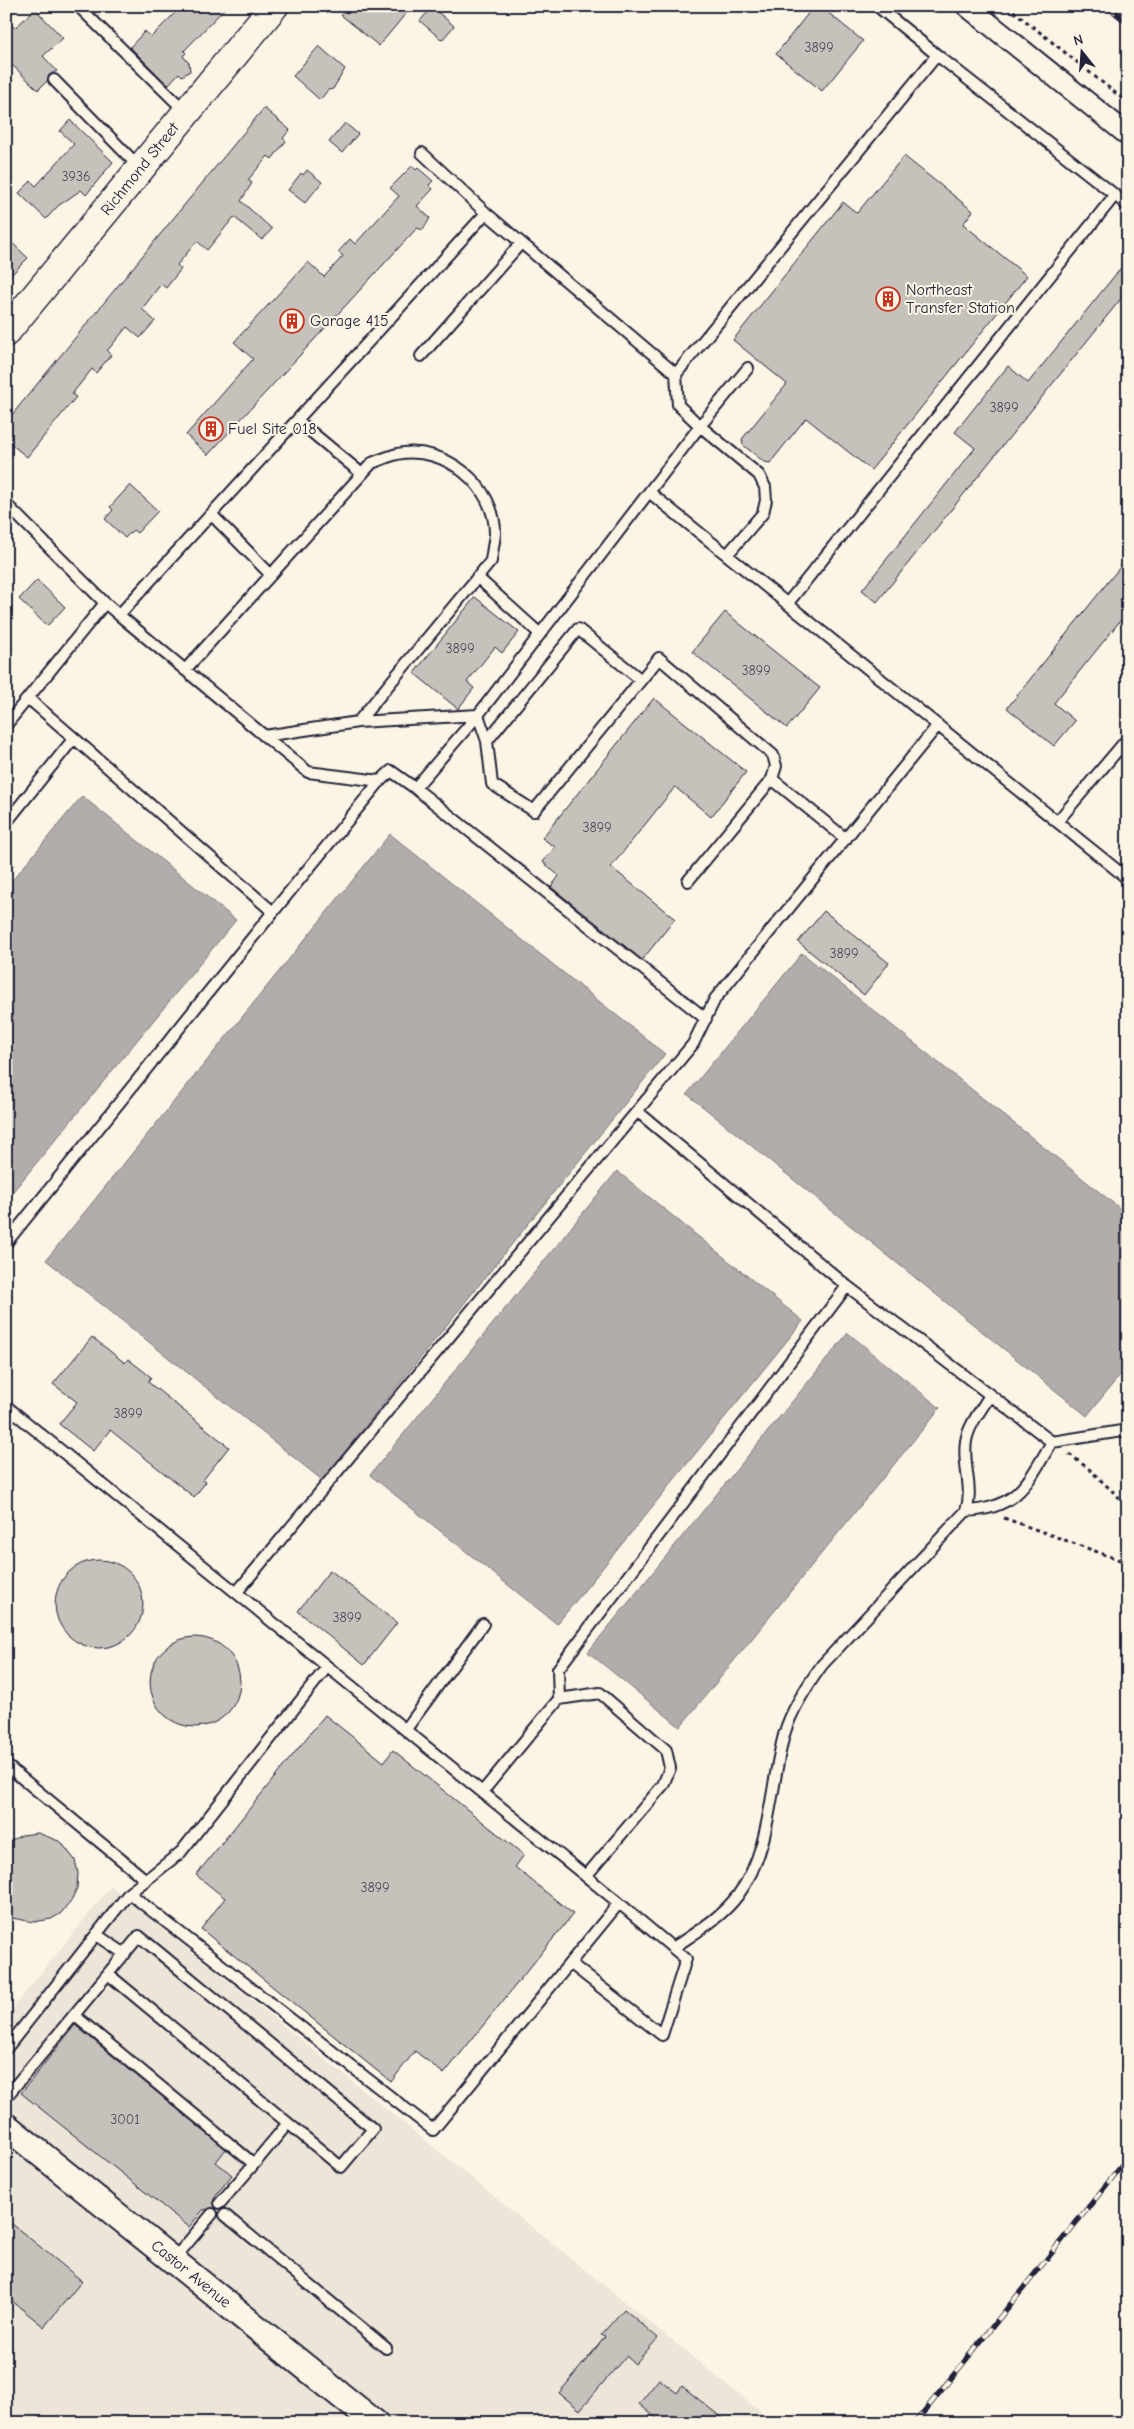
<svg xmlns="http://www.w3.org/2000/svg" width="1134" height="2429" viewBox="0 0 1134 2429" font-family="'Comic Neue',sans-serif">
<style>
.built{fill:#ece5d8}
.water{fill:#b2adab;stroke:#78757e}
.building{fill:#c6c1bb;stroke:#22223b}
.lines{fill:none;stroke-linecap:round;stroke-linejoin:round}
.service-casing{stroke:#22223b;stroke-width:14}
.minor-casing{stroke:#22223b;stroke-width:24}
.tertiary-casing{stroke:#22223b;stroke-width:29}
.secondary-casing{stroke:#22223b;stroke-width:31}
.path{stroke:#22223b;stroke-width:3;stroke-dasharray:4 4;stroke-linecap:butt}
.service{stroke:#fcf5e5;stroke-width:10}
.minor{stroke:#fcf5e5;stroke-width:20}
.tertiary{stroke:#fcf5e5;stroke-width:25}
.secondary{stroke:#fcf5e5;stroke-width:28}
.rail-casing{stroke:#22223b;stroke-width:5.5}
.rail{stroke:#fcf5e5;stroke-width:4;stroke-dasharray:11;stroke-linecap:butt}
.labels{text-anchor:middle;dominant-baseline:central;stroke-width:4;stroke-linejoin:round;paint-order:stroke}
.number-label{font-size:14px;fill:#4b4a5b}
.street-label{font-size:16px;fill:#22223b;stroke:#fcf5e5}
.poi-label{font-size:16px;fill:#22223b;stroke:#fcf5e5;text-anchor:start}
</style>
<rect width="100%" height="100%" fill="#fcf5e5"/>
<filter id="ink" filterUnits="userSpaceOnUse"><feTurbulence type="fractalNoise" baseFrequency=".02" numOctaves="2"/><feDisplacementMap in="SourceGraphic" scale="10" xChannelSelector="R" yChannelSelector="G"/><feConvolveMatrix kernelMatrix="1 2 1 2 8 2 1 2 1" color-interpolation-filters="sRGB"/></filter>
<g filter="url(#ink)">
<path class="built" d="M111,1886l663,537h-768v-406z"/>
<path class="water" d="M82,796l154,124 -230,280v-312z
M390,834l275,220 -343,426 -276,-220z
M802,953l326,262v150l-41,51 -400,-322z
M617,1171l186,150 -246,303 -187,-149z
M848,1333l92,75 -260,319 -92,-75z"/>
<path class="building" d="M182,6h45l-43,45 2,2 -3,3 6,7 1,8 -8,5 -3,-3 -11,12 -38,-38 15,-16 6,6z
M348,6h64l-33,40 -38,-31z
M814,6h6l43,35 -41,50 -46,-37z
M432,7l22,19 -12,14 -22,-19z
M35,9l28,29 -20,18 14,15 -8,4 -2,6 -9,9 -32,-31v-39l9,8z
M319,46l26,23 -12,20 -5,1 -8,10 -27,-24z
M264,108l26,22 -7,8 3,3 -14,18 -4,-3 -20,24 4,3 -11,18 31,28 -10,11 -28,-23 -27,33 -10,-9 -20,24 4,4 -15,19 -5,-4 -19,25 13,12 -15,17 -13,-11 -20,24 4,4 -15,18 -4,-4 -20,25 4,3 -49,60 -21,-17v-18z
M70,120l43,42 -27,33 -5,-5 -23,16 -12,13 -27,-26 12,-12 5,5 38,-42 -14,-13z
M345,123l13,11 -16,19 -13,-11z
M904,156l69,55 -10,13 64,52 -156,194 -65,-52 -36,45 -6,-1 -21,-17 -1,-6 45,-55 -54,-44 110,-138 14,11z
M412,166l4,4 2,-2 15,13 -4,4 4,4 -16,17 13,12 -7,12 -6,-2 -209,227 -22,-20 67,-76 -19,-17 74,-80 16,15 19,-21 -5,-4 12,-13 5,5 44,-48 -9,-8z
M307,170l15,12 -17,21 -17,-13 13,-17 2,2z
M6,237l22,21 -22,22z
M1128,259v31l-251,312 -15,-12 113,-142 -20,-16 53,-66 20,17z
M130,485l28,26 -21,22 -4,-3 -8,8 -20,-19 8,-9 -3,-3z
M1128,557v54l-74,92 21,18 -21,25 -47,-38z
M37,580l28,27 -18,19 -28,-27z
M475,597l44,35 -17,21 -7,-6 -28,35 7,6 -16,21 -44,-36z
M725,612l95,76 -33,40 -95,-76z
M654,698l92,74 -35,45 -36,-30 -64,80 64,52 -33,41 -91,-73 8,-11 -16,-14 12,-15 -13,-9z
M824,911l65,52 -25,32 -66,-53z
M92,1337l33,26 3,-4 23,18 -3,5 81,65 -26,33 3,2 -12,15 -84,-67 -17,21 -34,-27 18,-22 -24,-18z
M55 1604a44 44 0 1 1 88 0a44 44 0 1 1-88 0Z
M330,1570l67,53 -33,42 -66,-54z
M150 1682a45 45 0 1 1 90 0a45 45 0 1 1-90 0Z
M325,1715l59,47 9,-12 131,105 -9,12 58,47 -129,160 -29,-23 -24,31 -190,-153 24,-31 -29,-23z
M38,1833l23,9 14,18 3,13 -1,15 -7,15 -10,11 -9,5 -17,3 -28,-5v-74l16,-8z
M75,2025l151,124 -10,13 16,13 -17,21 -2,6 3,6 -13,2 -14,17 -168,-134z
M6,2219l76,62 -38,46 -38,-31z
M624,2309l34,29 -23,26 -9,-8 -46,54 -21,-17 46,-56 -4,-2z
M659,2379l18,14 5,-7 46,37h-66l-23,-19z"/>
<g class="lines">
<g class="service-casing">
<path id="service" d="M78,6l108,106
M54,80l86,88
M422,153l64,60
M1115,195l13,11
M421,356l100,-113
M676,374l261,-319 -60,-49
M297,420l65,54
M6,504l99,99 -99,122
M211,514l60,61
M727,555l36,-42 3,-13 -1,-13 -6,-12 -59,-49 48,-58
M477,577l62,56
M105,603l14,12 367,-402 190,161 2,31 22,21 -51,66 479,387
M787,604l328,-409 -178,-140
M119,615l189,157 72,9 -107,131
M185,670l187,-207c8,-3 17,-7 25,-9 47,-10 99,32 98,80 -1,9 -3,18 -4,27l-133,161
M264,736l94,-14 120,-7 171,-223
M487,741l91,-112 63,51
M772,779l74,60
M380,781l11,-10 24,17 63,-73 9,26 5,43 42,27 125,-153 114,97 3,11 -4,13 -84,102
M415,788l291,231
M1057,822l71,-84
M6,823l68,-85 -46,-40
M637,1111l210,175 205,156 76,-12
M6,1243l267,-331 -199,-174
M6,1406l613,497 -186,227 -304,-237
M966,1511c8,-23 -4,-46 0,-70 3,-17 16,-32 24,-46
M237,1592l456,-548 22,-45 223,-274
M559,1699l-1,-30 289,-383
M406,1729l77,-105
M6,1765l140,115 -17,13 -123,156
M483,1791l76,-92 41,-6 66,57 4,18 -7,17 -76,90
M146,1880l35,-28 146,-185
M97,1935l28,19
M673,1948c23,-16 48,-30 65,-53 33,-44 32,-108 46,-160 7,-25 23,-49 38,-70l144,-154c52,-2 62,-29 86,-69
M570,1963l92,72 24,-76 -67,-56
M108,1974l233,193 32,-38 -234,-193 -65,79 180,149 -34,39
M6,2097l68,-82
M254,2164l34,-41
M225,2215l161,133
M174,2259l38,-45"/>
</g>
<g class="minor-casing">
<path id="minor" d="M967,6l161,129"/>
</g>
<g class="tertiary-casing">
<path id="tertiary" d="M6,2126l369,297"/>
</g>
<g class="secondary-casing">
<path id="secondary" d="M6,332l268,-326"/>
</g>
<path class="path" d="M1007,6l121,97
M1069,1454l20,15 39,37
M1004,1518l124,45"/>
<use href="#service" class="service"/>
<use href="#minor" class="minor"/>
<use href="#tertiary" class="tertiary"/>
<use href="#secondary" class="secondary"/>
<g class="rail-casing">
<path id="rail" d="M1107,6l21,17
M1124,6l4,3
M915,2423l213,-265"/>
</g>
<use href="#rail" class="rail"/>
</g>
</g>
<defs>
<g id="building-ring" transform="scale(1.25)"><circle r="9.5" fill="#fcf5e5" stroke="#c8321e" stroke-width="1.5"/><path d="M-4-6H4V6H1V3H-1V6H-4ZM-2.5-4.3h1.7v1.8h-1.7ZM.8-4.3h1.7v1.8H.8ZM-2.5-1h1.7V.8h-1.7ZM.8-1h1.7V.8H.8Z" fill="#c8321e"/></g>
</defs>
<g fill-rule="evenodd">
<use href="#building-ring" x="888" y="299"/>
<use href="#building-ring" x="292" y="321"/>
<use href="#building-ring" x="211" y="429"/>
</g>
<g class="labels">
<g class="number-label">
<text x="819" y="47">3899</text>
<text x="76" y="176">3936</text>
<text x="1004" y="407">3899</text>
<text x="460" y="648">3899</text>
<text x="756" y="670">3899</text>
<text x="597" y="827">3899</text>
<text x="844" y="953">3899</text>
<text x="128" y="1413">3899</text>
<text x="347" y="1617">3899</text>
<text x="375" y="1887">3899</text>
<text x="125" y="2119">3001</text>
</g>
<g class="street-label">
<text transform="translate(140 169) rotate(-51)">Richmond Street</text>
<text transform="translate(191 2274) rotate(39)">Castor Avenue</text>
</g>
<g class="poi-label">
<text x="906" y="290">Northeast<tspan x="906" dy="18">Transfer Station</tspan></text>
<text x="310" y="321">Garage 415</text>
<text x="228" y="429">Fuel Site 018</text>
</g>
</g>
<rect width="1134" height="2429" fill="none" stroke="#fcf5e5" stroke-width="25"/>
<rect x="12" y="12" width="1109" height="2404" fill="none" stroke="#22223b" stroke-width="2" filter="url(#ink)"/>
<g transform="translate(1082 52) rotate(343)" stroke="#fcf5e5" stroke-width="4" paint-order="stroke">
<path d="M0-4L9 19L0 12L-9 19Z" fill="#22223b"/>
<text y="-8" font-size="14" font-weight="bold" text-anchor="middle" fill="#22223b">N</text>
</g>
</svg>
